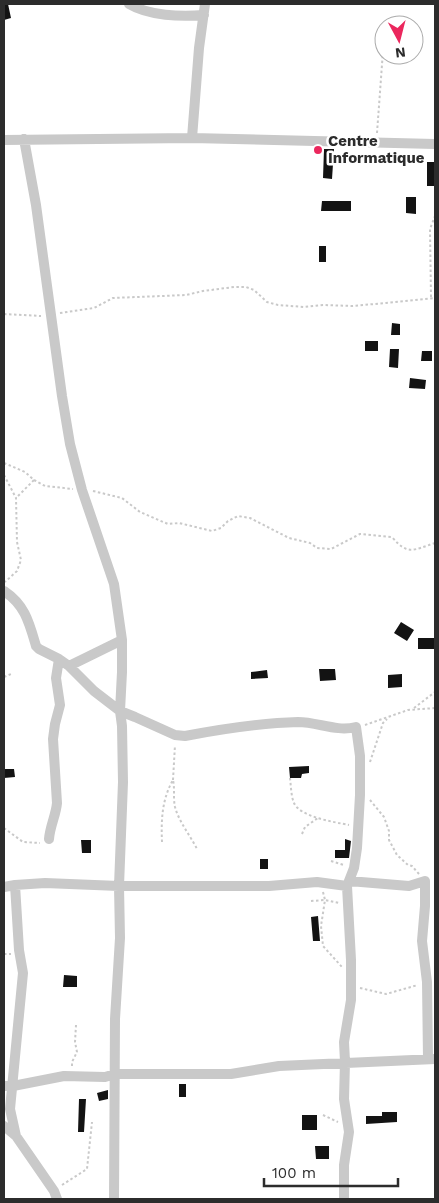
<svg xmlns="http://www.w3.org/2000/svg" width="439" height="1203" viewBox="0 0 439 1203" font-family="'Work Sans',sans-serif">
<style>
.building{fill:#131313}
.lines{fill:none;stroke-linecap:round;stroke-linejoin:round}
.path{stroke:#c9c9c9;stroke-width:2;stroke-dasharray:2.5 2.5;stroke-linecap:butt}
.minor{stroke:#c9c9c9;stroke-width:10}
.poi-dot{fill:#eb275d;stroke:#fff;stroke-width:2}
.labels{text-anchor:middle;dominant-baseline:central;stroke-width:5;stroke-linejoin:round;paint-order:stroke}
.poi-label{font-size:15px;font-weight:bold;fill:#2c2c2c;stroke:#fff;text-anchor:start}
</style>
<rect width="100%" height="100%" fill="#fff"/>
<path class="building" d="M4,4h4l3,14 -7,2z
M324,149h10l-2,30 -9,-1z
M427,162h8v24h-8z
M406,197h10v17l-10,-1z
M322,201h29v10h-30z
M319,246h7v16h-7z
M392,323l8,1v11h-9z
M365,341h13v10h-13z
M390,349h9l-1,19 -9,-1z
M422,351h10v10h-11z
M410,378l16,2 -1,9 -16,-1z
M401,622l13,8 -7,11 -13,-8z
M418,638h17v11h-17z
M319,669h16l1,11 -16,1z
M267,670l1,8 -17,1v-7z
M402,674v13l-14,1v-13z
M309,766v7l-7,1 -1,4h-11l-1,-11z
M4,769h10l1,8 -11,1z
M345,839l6,2 -2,17h-14v-8h10z
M81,840h10v13h-9z
M260,859h8v10h-8z
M318,916l2,25h-7l-2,-24z
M64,975l13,1v11h-14z
M179,1084h7v13h-7z
M108,1090v9l-9,2 -2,-8z
M79,1099h7l-2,33h-6z
M382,1112h15v10l-31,2v-8h16z
M302,1115h15v15h-15z
M315,1146h14v13h-13z"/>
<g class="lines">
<path class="path" d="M377,133l6,-82 -2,-15
M431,297l-1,-68 5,-13
M60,313l34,-5 19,-10 73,-3 17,-4 31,-4h12l8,3 13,12 11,3 26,2 19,-2 29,1 34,-3 49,-5
M4,314l37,2
M4,463l21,9 9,8 -18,18
M4,475l12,23 1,44 4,18 -4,11 -12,11
M34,480l11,6 28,3
M93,491l29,7 18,14 28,12 11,-1 33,8 9,-3 7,-7 10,-5 12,2 39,20 21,5 7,5 14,1 29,-15 32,3c16,19 21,13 43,6
M4,677l7,-3
M414,708l21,-16
M365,725l43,-15 27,-2
M370,762l13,-39 4,-4
M290,778c1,8 1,18 4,25 6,14 40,19 55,22
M173,780l2,-35
M370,800l14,17 5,14v9l8,15 11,10 4,1 7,8
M4,828l19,14 17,1
M302,834l3,-7 13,-9
M162,842c-1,-22 0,-43 11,-62 2,9 0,18 2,27 4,15 15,28 22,42
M331,861l13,4
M323,892l2,8 -4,26 2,20 19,21
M311,901l14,-1 14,3
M4,954h7
M360,988l26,6 32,-9
M72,1066v-4l5,-10 -2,-10 1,-17
M323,1115l15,7
M62,1185l25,-16 5,-47"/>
<path class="minor" d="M129,4c20,12 52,13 75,11
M192,138l7,-90 6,-44
M24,139l12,66 26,191 8,48 12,46 32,94 8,56v32l-2,39 2,15 1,56 -4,104 1,52 -5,81 -1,180
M4,140l188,-2 243,6
M4,591c21,14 25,31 32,55l3,3 20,10 10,7 25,25 26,20 15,6 40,18 10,1c37,-7 75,-13 113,-14 20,0 38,10 58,5l4,29v39l-3,53 -3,20 -7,18 4,74v40l-7,42 1,20 -1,37 5,33 -5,33v34
M69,666l53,-26
M49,839c1,-13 7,-24 8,-36l-4,-64 2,-15 5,-19 -4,-27 3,-19
M349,881l60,5 16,-5v25l-3,35 5,41 1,76
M4,887l11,-2
M4,1086h9l51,-10 41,1 10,-3h116l48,-8 156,-7
M4,1126l12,10
M57,1199l-3,-8 -38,-55 -6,-27 13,-136 -4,-23 -4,-65 30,-2 74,3h150l48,-4 30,4"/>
</g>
<circle class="poi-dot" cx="318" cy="150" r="5"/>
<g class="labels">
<g class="poi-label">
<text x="328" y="141">Centre<tspan x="328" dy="17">Informatique</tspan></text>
</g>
</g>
<rect width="439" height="1203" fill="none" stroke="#2c2c2c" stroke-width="10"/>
<g transform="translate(399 40) rotate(173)"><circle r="24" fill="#ffffff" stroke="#ababab"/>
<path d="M0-4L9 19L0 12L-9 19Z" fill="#eb275d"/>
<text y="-8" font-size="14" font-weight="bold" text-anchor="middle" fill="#2c2c2c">N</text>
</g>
<path d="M264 1178v8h134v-8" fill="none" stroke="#2c2c2c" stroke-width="2.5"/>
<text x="272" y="1178" font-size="15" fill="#2c2c2c" stroke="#ffffff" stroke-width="4" paint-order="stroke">100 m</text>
</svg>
